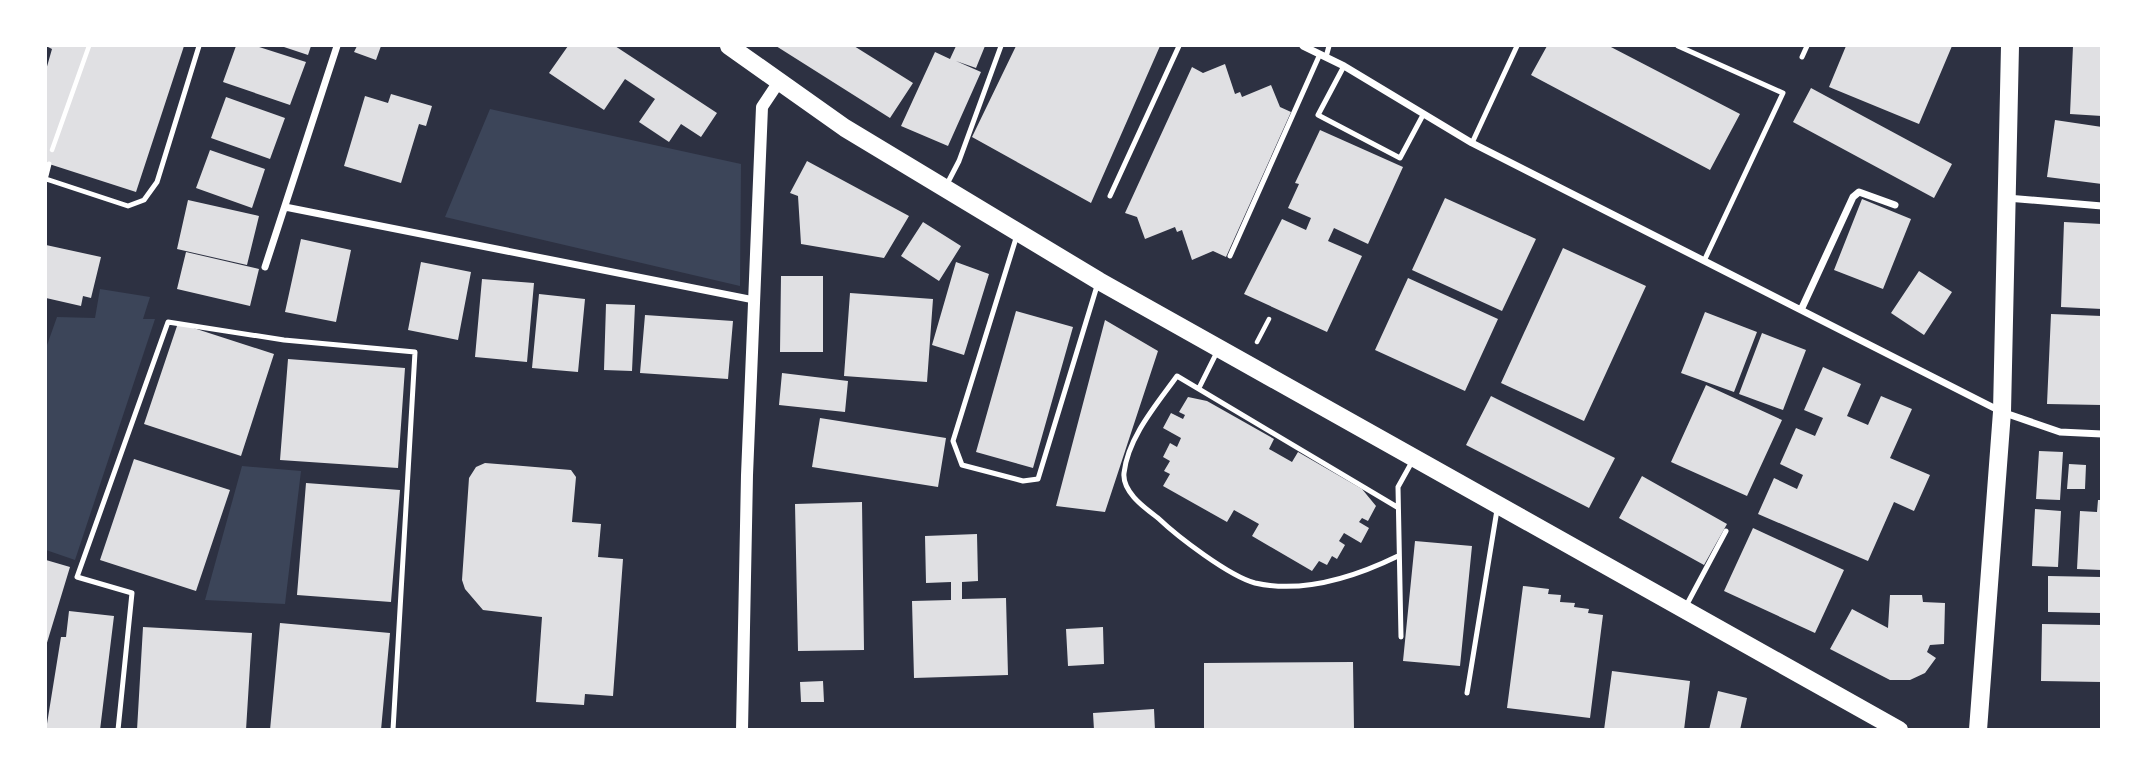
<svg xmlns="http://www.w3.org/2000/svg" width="2147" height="775" viewBox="0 0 2147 775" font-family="'Public Sans',sans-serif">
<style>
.green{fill:#3c4559}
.building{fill:#e0e0e3}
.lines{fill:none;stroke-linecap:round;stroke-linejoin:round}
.path{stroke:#fff;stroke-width:4.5}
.service{stroke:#fff;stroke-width:5}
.minor{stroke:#fff;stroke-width:7}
.tertiary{stroke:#fff;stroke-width:12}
.primary{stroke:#fff;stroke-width:18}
</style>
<rect width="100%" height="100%" fill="#2d3142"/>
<path class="green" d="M490,109l251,55 -1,122 -295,-69z
M100,289l50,8 -7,22h12l-80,241 -29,-10v-202l11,-31 38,1z
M242,466l59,5 -16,133 -80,-4z"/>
<path class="building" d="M46,46h138l-48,146 -90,-29v-93l6,-21z
M236,46h20l50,16 -16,43 -67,-23z
M281,46h30l-3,9z
M357,46h24l-5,14 -22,-8z
M568,46h47l102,67 -16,24 -20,-13 -12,18 -30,-20 16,-23 -30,-20 -21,31 -55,-37z
M776,46h78l59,37 -23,35z
M956,46h29l-9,22 -20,-7 25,11 -33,74 -47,-20 34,-74 15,7z
M1016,46h144l-69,157 -119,-66z
M1547,46h62l131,68 -30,56 -179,-95z
M1846,46h106l-33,78 -90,-37z
M2073,46h29v70l-32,-2z
M1225,64l10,30 5,-2 2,5 29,-12 9,22 11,5 -65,145 -13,-6 -21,9 -10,-30 -5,2 -2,-5 -30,12 -8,-22 -12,-4 67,-146 11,6z
M1811,88l141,76 -18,34 -141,-76z
M391,94l41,12 -6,20 -7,-2 -18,59 -57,-17 21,-70 23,7z
M226,97l59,21 -15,41 -59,-21z
M2055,120l47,7v57l-55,-7z
M1320,130l83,37 -35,77 -34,-16 -6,13 34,15 -35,76 -83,-38 38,-75 24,11 5,-12 -23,-10 11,-24 -4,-1z
M210,150l55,19 -13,39 -56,-20z
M807,161l102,55 -25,42 -83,-14 -3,-48 -8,-3z
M1445,198l91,41 -34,72 -90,-41z
M1862,199l49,20 -28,70 -49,-19z
M188,200l71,16 -12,49 -70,-16z
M923,222l38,24 -22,35 -38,-25z
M2064,222l38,2v85l-41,-2z
M301,239l50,11 -15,72 -51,-10z
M46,245l55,12 -10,41 -8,-2 -2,10 -35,-8z
M1563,248l83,38 -62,135 -83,-38z
M186,252l73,17 -9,37 -73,-17z
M421,262l50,10 -13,68 -50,-10z
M956,262l33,12 -25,81 -32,-10z
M1919,271l33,21 -28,43 -33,-22z
M781,276h42v76h-43z
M1408,278l90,41 -33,72 -90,-41z
M482,279l52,4 -7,79 -52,-5z
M850,293l83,6 -6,83 -83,-6z
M539,294l46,5 -7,73 -46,-4z
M606,304l29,1 -3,66 -28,-1z
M1016,311l57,16 -40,141 -57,-16z
M1705,312l52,20 -23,60 -53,-19z
M2051,314l51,2v89l-55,-1z
M645,315l88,6 -5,58 -88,-6z
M1105,320l53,31 -53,161 -49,-6z
M178,323l96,31 -33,102 -97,-32z
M1762,333l44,17 -23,60 -44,-16z
M288,359l117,9 -7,100 -118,-8z
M1823,367l38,17 -14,32 21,9 13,-29 31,13 -22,49 40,17 -16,36 -20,-9 -26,59 -110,-47 16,-36 23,11 6,-14 -23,-11 16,-36 19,8 8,-18 -19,-8z
M782,373l66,8 -3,31 -66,-7z
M1706,385l76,35 -35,76 -76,-34z
M1491,396l124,62 -26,50 -123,-63z
M1188,397l19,4 67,38 -5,10 23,13 6,-10 64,37 14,17 -8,15 -6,-3 -3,4 10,6 -8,15 -17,-10 -5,8 6,4 -8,14 -5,-3 -5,9 -8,-4 -7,10 -60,-35 7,-12 -25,-14 -7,12 -64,-36 7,-12 -6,-3 6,-10 -7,-4 7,-14 7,4 4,-9 -18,-10 8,-15 12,6 2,-4 -6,-3z
M820,418l126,20 -8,49 -126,-20z
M2039,451l24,1 -3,48 -24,-1z
M134,459l96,31 -34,101 -96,-31z
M485,463l86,7 5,7 -4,45 29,2 -3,33 25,2 -10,137 -28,-2 -1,11 -48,-3 6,-85 -59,-7 -18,-21 -3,-9 7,-102 7,-11z
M2069,464l17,1 -1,24h-18z
M1642,476l85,48 -23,41 -85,-47z
M306,483l94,7 -9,112 -94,-7z
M2098,500h4v70l-25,-1 3,-58 17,1z
M862,502l2,148 -66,1 -3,-147z
M2035,509l26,2 -3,56 -26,-1z
M1753,528l91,42 -29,63 -91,-42z
M977,534l1,47 -16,1v17l44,-1 2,77 -94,3 -2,-77 39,-1v-18l-25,1 -1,-47z
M1415,541l57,5 -12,120 -57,-5z
M46,560l24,7 -24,79z
M2048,576l54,1v36l-54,-1z
M1523,586l26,3 -1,5 13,1 -1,7 15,1 -1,4 15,2 -1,4 15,2 -13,103 -83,-10z
M1890,595h32l1,7 22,1 -1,41 -14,1 -3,7 9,6 -11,15 -15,7h-20l-60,-31 22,-40 36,19z
M69,611l45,5 -14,114h-54l15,-93h5z
M280,623l110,10 -9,97h-111z
M2042,624l60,1v57l-61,-1z
M143,627l109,6 -6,97h-109z
M1103,627l1,37 -36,2 -2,-37z
M1353,662l1,68h-150v-67z
M1612,671l78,10 -6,49h-80z
M823,681l1,21h-23l-1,-20z
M1718,691l29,7 -7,32h-31z
M1154,709l1,21h-61l-1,-17z"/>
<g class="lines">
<path class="path" d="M52,150l37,-104
M1257,342l12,-23"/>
<path class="service" d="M1678,46l105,47 -79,168
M1326,57l3,-11
M1802,57l5,-11
M1344,66l-26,49 82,43 23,-43
M1472,143l45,-97
M46,176l3,-12
M46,179l82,27 16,-6 13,-18 42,-136
M946,186l13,-25 42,-115
M1110,196l69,-150
M1017,235l-64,206 9,24 61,16 15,-2 59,-193
M1230,256l90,-202
M1199,388l19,-38
M1397,507l-220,-131c-20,28 -49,61 -53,97 -2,19 21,35 34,45 20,19 71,58 97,65 49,11 100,-6 143,-27
M1686,606l40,-75
M1401,637l-3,-150 15,-27
M1467,693l30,-183
M118,730l14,-137 -55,-16 91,-255 116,18 131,12 -22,378"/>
<path class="minor" d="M1303,46l41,20 128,77 530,269 58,20 42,2
M2007,198l95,8
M285,207l469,93
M265,267l72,-221
M1801,310l52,-113 6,-5 36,13"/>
<path class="tertiary" d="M742,730l5,-255 15,-368 16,-24"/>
<path class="primary" d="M729,46l116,82 254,153 800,449
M1978,730l24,-318 8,-366"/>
</g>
<rect width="2147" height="775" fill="none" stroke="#ffffff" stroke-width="94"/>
</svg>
